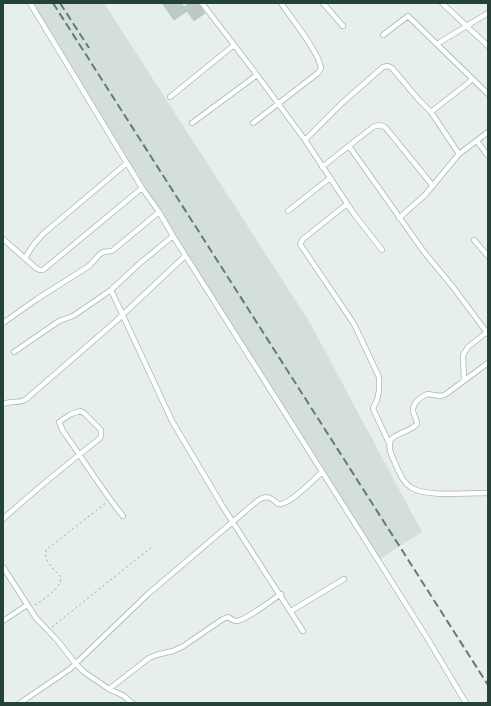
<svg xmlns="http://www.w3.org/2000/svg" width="491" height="706" viewBox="0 0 491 706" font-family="Overpass,sans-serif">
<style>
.built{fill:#d4dfda}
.building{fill:#bbcac4;stroke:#b8c9c2}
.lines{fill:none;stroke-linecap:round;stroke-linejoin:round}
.street-casing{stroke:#a8b8b2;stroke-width:6}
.path{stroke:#86b3a5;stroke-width:1;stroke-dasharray:2 3;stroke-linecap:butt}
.street{stroke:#fff;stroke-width:4.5}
.rail{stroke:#5f7d75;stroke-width:2;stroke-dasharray:8 4;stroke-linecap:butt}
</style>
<rect width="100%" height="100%" fill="#e6efeb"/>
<path class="built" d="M28,3h76l206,320 112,209 -44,28z"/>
<path class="building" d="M162,3h19l3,4 6,-4h8l7,10 -11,8 -7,-10 -13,9z"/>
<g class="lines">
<g class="street-casing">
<path id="street" d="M30,3l112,185 17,24 14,24 253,400 40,67
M202,3l55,72 48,65 49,74 28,36
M323,3l20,23
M442,3l46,43
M383,35l25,-19 80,78
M437,44l51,-31
M170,97l64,-52
M431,112l37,-29 4,-4
M192,123l65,-48
M253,123l65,-50 3,-5c-2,-16 -30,-50 -40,-65
M305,140l37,-37 41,-36 5,-1 4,2 27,32 12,12 28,42
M477,141l11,15
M349,146l75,106 29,35 35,47
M322,167l51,-40 6,-2 6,2 5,6 43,53
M347,204l-44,35 -3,5 54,80 25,53v14l-2,9 -4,8 1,3 16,34
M288,211l42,-33
M399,218l26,-23 34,-41 29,-22
M3,239l33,29 4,2h3l99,-82
M474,240l14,16
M25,258l9,-14 9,-10 84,-71
M111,290l61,131 51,86 80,124
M3,323l34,-24 52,-33 10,-11 4,-3 9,-1 47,-39
M14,352l45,-31 14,-5 38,-26 28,-26 34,-28
M488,363l-42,31 -5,2 -14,-2c-7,4 -15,9 -14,17 1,5 4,8 4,13 -7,8 -22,9 -26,16 -4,7 1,17 4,23 4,9 8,20 17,25 14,9 58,5 76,5
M464,380l-1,-25 5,-8 19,-15
M3,404c7,-3 15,-1 22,-4l90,-78 70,-66
M3,519c31,-28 63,-54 96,-80l2,-3v-6l-17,-17 -4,-2 -9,3 -12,8 4,9c20,28 38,58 60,85
M3,567l33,51 22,23 17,22 9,9 25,17 15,7 8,7
M291,611l53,-32
M3,621l24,-16
M109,689l40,-31 7,-3 17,-4 9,-4 41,-28 5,-2c3,2 5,4 9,4 9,-1 35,-21 44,-27
M20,703l50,-34 78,-75 108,-92c9,-7 14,-6 22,2 11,2 35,-24 44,-32"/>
</g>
<path class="path" d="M35,605c9,-6 26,-16 26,-28 -6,-7 -18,-16 -15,-27l61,-48
M52,627l101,-81"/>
<use href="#street" class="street"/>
<path class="rail" d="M53,3l435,682
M60,3l29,45"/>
</g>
<rect width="491" height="706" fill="none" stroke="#24423a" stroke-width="8"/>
</svg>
